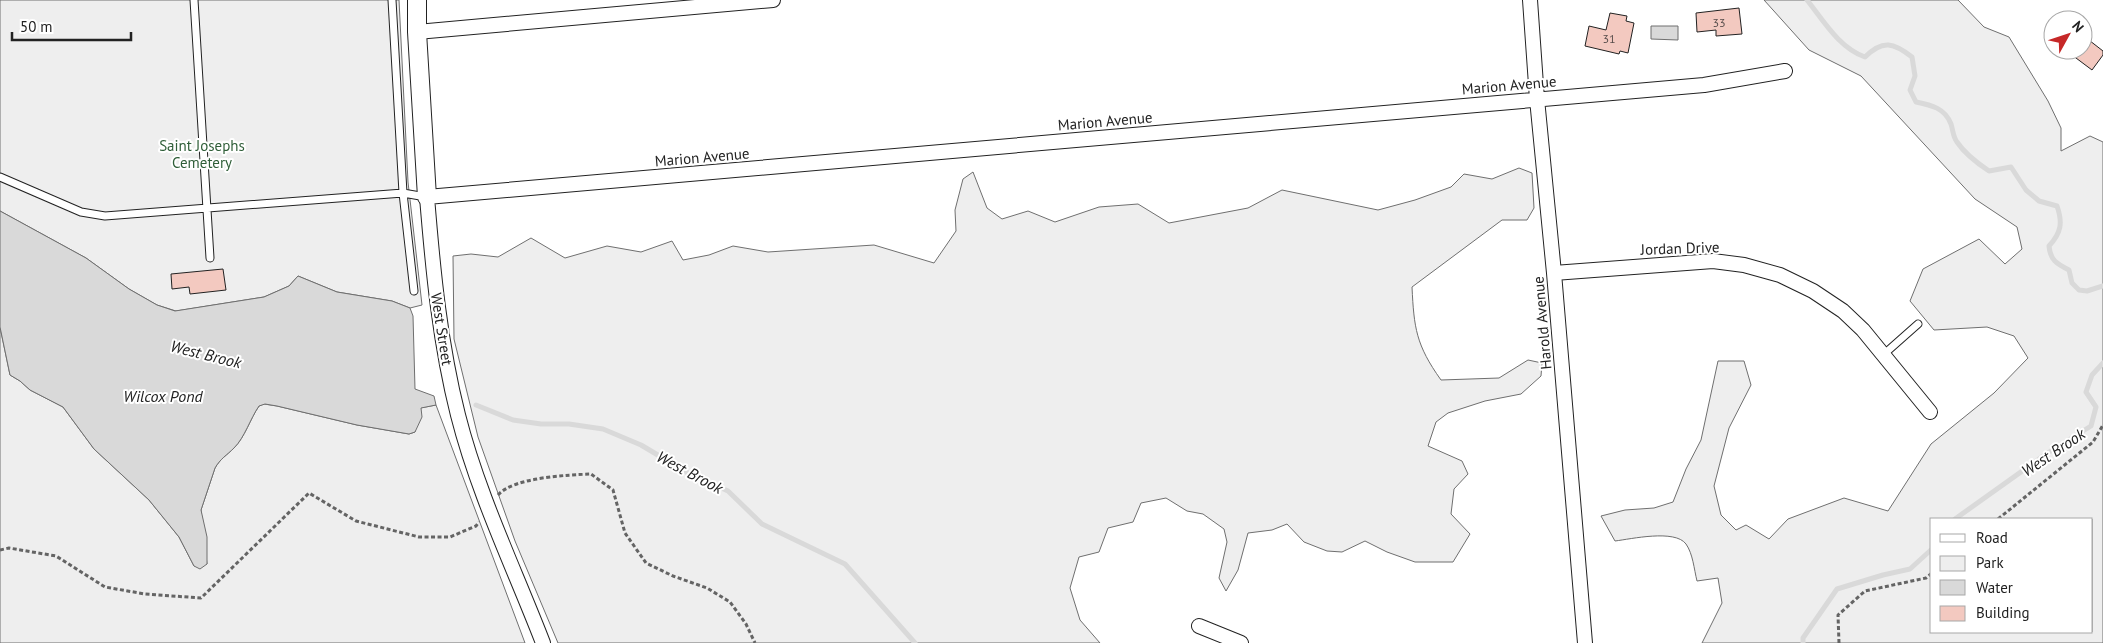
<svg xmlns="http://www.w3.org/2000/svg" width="2103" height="643" viewBox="0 0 2103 643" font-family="'PT Sans',sans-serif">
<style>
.green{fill:#eee;stroke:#6f6f6f;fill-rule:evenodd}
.water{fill:#d9d9d9;stroke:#6f6f6f}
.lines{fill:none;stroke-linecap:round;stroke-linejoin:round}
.stream{stroke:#d9d9d9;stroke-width:5}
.building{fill:#f3c9c0;stroke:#222}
.service-casing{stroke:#222;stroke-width:9}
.minor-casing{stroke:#222;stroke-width:16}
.tertiary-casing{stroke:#222;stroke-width:20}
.path{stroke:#646464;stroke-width:3;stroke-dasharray:4 2.5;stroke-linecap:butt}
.service{stroke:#fff;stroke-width:7}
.minor{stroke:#fff;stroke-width:14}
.tertiary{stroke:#fff;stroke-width:18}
.labels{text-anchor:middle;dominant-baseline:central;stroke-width:4;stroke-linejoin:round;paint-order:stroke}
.number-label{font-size:12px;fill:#564c4a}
.street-label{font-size:15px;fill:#222;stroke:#fff}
.park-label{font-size:15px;fill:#2f5e38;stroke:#fff}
.water-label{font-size:16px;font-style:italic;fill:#222;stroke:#fff}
</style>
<rect width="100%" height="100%" fill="#fff"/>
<path class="green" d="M0,0h399l9,182 14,123 -12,3 -18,-7 -55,-9 -39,-16 -9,10 -25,11 -88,14 -19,-6 -28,-16 -43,-31 -86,-47z
M1764,0h194l26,27 25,10 39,64 13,27v23l29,-15 13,6v501h-401l20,-40 -4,-25 -21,3c-3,-12 -4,-27 -11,-37 -11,-15 -55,-5 -71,-3l-14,-25 24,-6 29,-2 19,-6 13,-33 15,-29 17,-79h26l7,24 -22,43 -15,58 7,29 15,15 10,-5 23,14 19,-20 56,-21 44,13 43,-67 63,-51 34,-35 -14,-22 -27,-9 -53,3 -24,-29 13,-32 56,-30 26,25 17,-15 -5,-22 -42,-28 -114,-123 -52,-26zM1932,519h160v113h-160z
M1519,168l13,5 2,35 -7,12h-25l-90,67c2,41 4,58 29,93l58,-2 29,-18 14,3 -1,13 -20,18 -36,7 -37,12 -12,9 -8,24 34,15 6,13 -14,15 -3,25 19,20 -17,28h-38l-28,-10 -22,-11 -23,11 -15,-1 -23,-9 -17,-18 -15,6 -24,3 -10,37 -12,21 -7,-13 8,-36 -3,-13 -21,-15 -16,-3 -21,-13 -25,5 -8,19 -25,6 -9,24 -20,5 -9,31 10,32 20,23h-542l-43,-102 -37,-104 -24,-98 -1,-83 18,-2 27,3 33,-19 34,20 42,-12 34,6 31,-11 11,19 26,-5 24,-9 35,6 106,-7 60,18 22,-32 -1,-21 8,-31 10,-7 14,36 15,11 26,-8 27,11 44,-15 39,-3 31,19 79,-15 34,-18 96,20 37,-10 36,-13 13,-13 28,5z
M0,327l10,48 10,6 10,9 33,17 31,42 55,51 30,37 15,29 13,-2 -6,-54 14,-42c5,-9 12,-13 19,-20 11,-11 16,-29 25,-42l5,-2 13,2 80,19 52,9 6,-2 5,-24 16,-3 89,238h-525z"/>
<path class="water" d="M1651,26h27v14l-27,-1z
M0,211l86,47 43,31 28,16 18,6 89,-14 25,-11 9,-10 39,16 55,9 18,7 3,8 2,73 19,7 2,9 -15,3 1,9 -7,15 -6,2 -52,-9 -80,-19 -12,-2 -6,2c-9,13 -14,31 -25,42 -7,7 -14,11 -19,20l-14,42 6,27v27l-7,5 -6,-3 -15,-29 -30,-37 -55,-51 -31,-42 -33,-17 -10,-9 -10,-6 -10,-48z"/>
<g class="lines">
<path class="stream" d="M1807,0c16,20 32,48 58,57 18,-18 29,-14 47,0l3,19 -5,14 6,12c15,3 29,6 35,22 2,6 2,13 6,18 8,12 20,21 32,29l22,-4 15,23 13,11 18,5c6,17 4,27 -8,40 1,14 8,18 20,24l3,13 7,7 8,1 16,-5
M476,405l37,15 28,4h28l34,5 38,16 47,28 40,18 34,33 83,40 70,79
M1955,519l91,-65 45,-28 5,-19 -10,-15 6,-17 11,-12
M1803,643v-5l34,-49 46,-14 27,-6 22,-20"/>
</g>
<path class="building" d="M1739,8l3,26 -26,2v-6l-19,2 -1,-19z
M1610,13l17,3 -1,5 8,2 -6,30 -8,-2 -1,3 -34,-8 4,-20 17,4z
M2083,32l3,3 -1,2 18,14v4l-11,15 -20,-15 2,-2 -5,-3h14z
M223,269l3,21 -36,4 -1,-7 -17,2 -1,-15z"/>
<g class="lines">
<g class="service-casing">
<path id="service" d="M194,0l16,258
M392,0l11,193 11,98
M0,177l81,35 24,4 298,-23 23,4
M1883,355l35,-31"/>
</g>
<g class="minor-casing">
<path id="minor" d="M1530,0l7,99 17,174 31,370
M417,32l356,-32
M1554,273l159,-12 31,4 36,10 33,16 30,20 20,19 67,82
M1199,626l42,17
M543,643c-29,-75 -65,-149 -85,-228 -18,-71 -25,-144 -31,-218l1277,-112 81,-14"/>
</g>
<g class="tertiary-casing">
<path id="tertiary" d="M417,0v32l10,165"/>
</g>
<path class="path" d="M498,495c16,-18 70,-20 93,-21l22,16 12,43 21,30 27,13 34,12 23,14 16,22 9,19
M1998,519l95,-77 10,-17
M0,550l9,-2 47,8 49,31 40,7 56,4 108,-105 47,28 63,16h31l26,-11 3,-4
M1839,643l-1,-28 27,-24 61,-13 6,-5"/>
<use href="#service" class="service"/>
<use href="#minor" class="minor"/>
<use href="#tertiary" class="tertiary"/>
</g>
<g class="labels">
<g class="number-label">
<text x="1719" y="22">33</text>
<text x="1609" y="38">31</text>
</g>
<g class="street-label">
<text transform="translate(1509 85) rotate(-5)">Marion Avenue</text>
<text transform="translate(1105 121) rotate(-5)">Marion Avenue</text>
<text transform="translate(702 157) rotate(-5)">Marion Avenue</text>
<text transform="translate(1680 248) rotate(-2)">Jordan Drive</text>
<text transform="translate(1542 323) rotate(-95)">Harold Avenue</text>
<text transform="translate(442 329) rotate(81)">West Street</text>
</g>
<g class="park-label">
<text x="202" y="145">Saint Josephs<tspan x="202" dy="17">Cemetery</tspan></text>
</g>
<g class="water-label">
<text transform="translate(206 354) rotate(14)">West Brook</text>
<text x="163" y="396">Wilcox Pond</text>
<text transform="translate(2053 452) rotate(-34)">West Brook</text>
<text transform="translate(690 472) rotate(28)">West Brook</text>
</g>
</g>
<rect x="1930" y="518" width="162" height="115" fill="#ffffff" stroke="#a7a7a7"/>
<rect x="1940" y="534" width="25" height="8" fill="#ffffff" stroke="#a7a7a7"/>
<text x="1976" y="543" font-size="15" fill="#222222">Road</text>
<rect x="1940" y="556" width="25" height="15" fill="#eeeeee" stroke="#a7a7a7"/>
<text x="1976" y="568" font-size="15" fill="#222222">Park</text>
<rect x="1940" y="580" width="25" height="15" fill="#d9d9d9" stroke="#a7a7a7"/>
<text x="1976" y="593" font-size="15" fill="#222222">Water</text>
<rect x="1940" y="606" width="25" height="15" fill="#f3c9c0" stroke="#a7a7a7"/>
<text x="1976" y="618" font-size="15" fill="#222222">Building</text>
<g transform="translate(2068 35) rotate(50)"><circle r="24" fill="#ffffff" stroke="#a7a7a7"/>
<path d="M0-4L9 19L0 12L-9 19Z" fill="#c62828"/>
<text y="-8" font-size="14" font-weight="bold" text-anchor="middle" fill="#222222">N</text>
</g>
<path d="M12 32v8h119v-8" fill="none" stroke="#222222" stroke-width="2.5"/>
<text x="20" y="32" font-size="15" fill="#222222" stroke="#ffffff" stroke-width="4" paint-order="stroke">50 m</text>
</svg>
